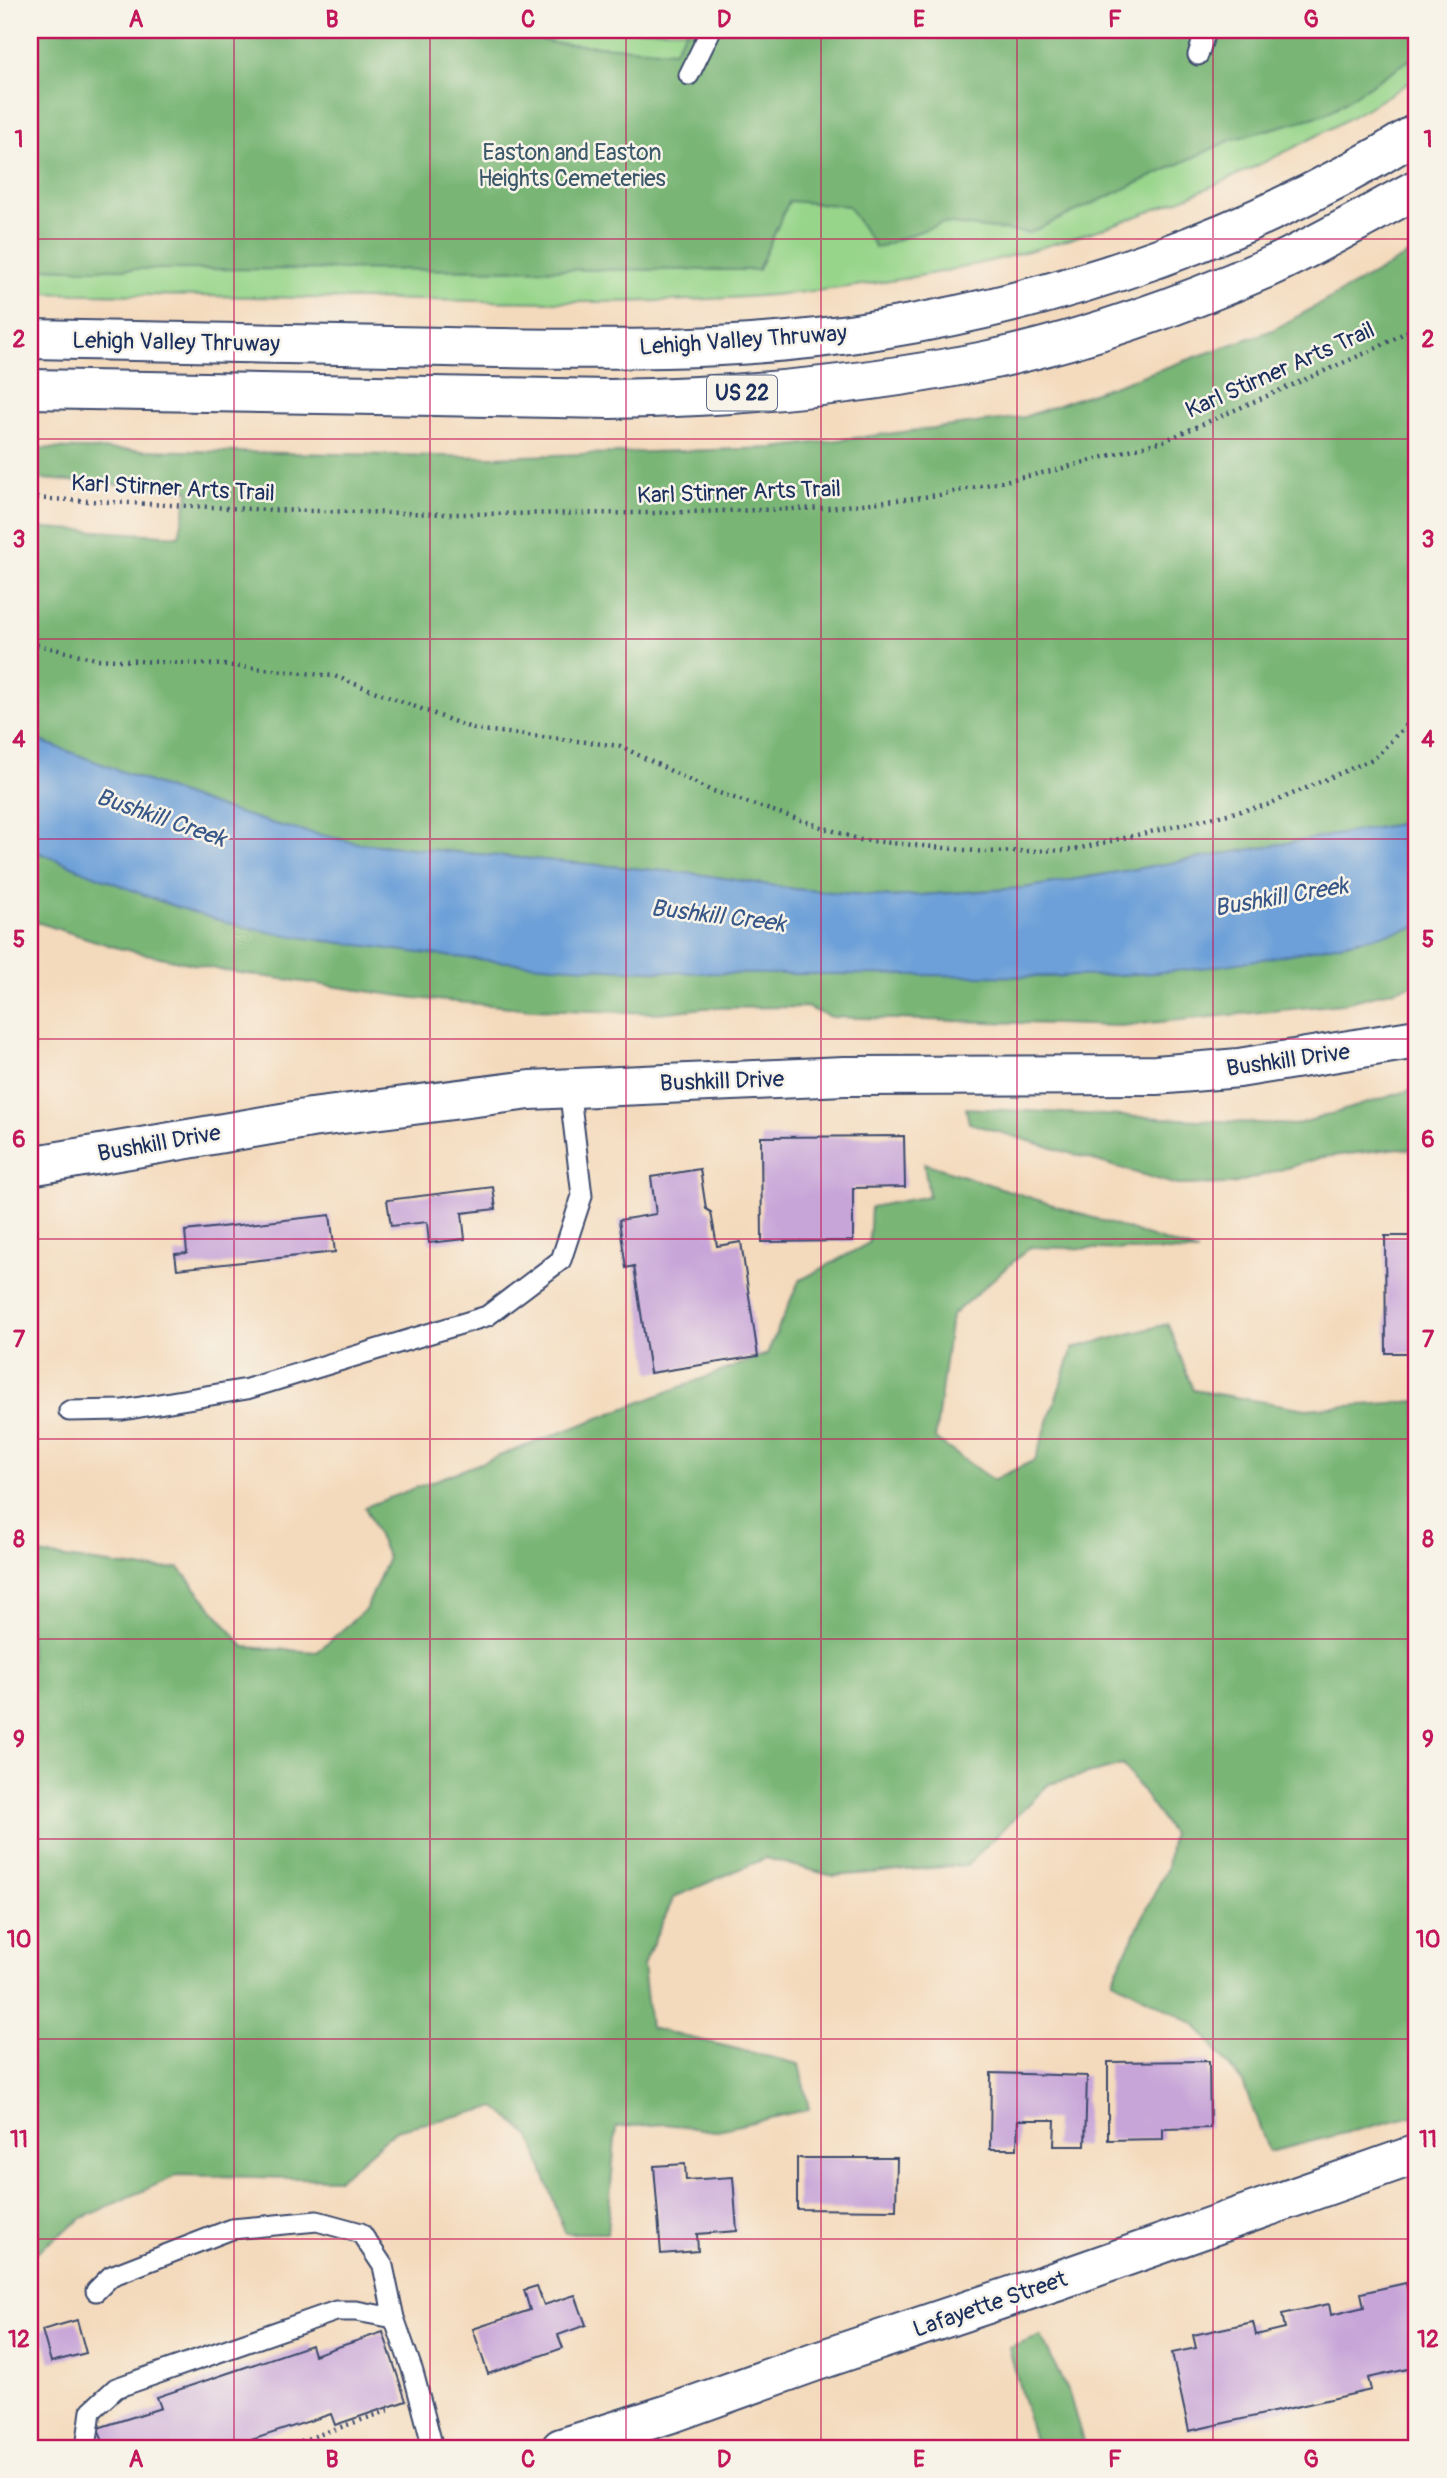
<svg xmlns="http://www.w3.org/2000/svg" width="1447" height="2478" viewBox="0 0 1447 2478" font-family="Pangolin,sans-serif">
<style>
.green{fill:#97d58a;stroke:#598274;stroke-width:2}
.forest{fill:#79b676;stroke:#4a726a;stroke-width:2}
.water{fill:#6da0d8;stroke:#44689b;stroke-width:2}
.building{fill:#c8a5d8}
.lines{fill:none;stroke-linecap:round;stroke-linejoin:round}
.lane-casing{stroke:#3c496c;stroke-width:23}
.secondary-casing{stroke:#3c496c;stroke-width:42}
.primary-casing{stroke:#3c496c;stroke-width:42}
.highway-casing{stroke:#3c496c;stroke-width:42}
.path{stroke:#3c496c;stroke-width:4.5;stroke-dasharray:2 5;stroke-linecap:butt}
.lane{stroke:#fff;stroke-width:19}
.secondary{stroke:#fff;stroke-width:38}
.primary{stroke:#fff;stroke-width:38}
.highway{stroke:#fff;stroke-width:38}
.grid{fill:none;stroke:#c2185b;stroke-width:2;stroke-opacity:0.55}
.labels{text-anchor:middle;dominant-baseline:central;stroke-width:5;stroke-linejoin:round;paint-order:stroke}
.shield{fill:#f7f3e8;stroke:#5d6a87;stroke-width:2}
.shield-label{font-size:21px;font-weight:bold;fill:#1b2f5e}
.park-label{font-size:23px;fill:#3a5869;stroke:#f7f3e8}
.street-label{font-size:23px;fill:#1b2f5e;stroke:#f7f3e8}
.water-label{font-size:24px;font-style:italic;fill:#385789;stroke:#f7f3e8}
.neatline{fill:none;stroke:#c2185b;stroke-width:2.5}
.grid-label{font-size:23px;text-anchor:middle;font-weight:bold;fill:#c2185b}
</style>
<rect width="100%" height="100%" fill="#f7f3e8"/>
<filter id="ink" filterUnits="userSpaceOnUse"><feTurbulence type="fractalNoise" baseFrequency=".0143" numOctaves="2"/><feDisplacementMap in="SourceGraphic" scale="14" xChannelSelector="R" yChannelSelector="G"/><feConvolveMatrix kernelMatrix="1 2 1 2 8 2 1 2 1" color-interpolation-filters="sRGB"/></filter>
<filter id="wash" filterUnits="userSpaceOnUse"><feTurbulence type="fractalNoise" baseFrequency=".00686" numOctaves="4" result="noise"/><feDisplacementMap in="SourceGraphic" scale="28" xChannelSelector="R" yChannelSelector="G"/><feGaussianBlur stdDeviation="1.57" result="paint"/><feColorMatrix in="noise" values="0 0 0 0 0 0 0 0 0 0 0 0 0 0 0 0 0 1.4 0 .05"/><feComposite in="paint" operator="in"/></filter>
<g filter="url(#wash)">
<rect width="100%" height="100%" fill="#f4dabc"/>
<path class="green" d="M30,30h1387v48c-146,91 -307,160 -477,194 -170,34 -343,32 -515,28 -132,-2 -264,-5 -395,-7z"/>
<path class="forest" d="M30,30h471l53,13 120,8 13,-21h137l3,4 8,-4h582v25l-91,59 -95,26 -202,93 -87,-10 -66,25 -28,-42 -59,-5 -31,69 -688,-1 -40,-1z
M1417,250v571l-393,67 -133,9 -96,-8 -98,-15 -340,-31 -76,-17 -73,-22 -178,-67v-210l149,9 10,-46 -159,-12v-30l462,9 282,-9 250,-31 249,-87z
M30,849l137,55 82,24 77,13 577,33 145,3 298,-34 71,-16v57l-75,20 -222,22 -289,-9 -25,-10 -101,1 -48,5 -125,-4 -117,-11 -189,-27 -108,-23 -88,-28z
M1417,1088v63l-18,-3 -76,9 -90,27 -56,1 -208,-62 -3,-15 329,17z
M924,1163l274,89 -168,-5 -79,69 -16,123 58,41 42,-20 38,-112 95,-24 25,66 113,19 111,-8v714l-148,37 -26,-69 -48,-59 -83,-44 55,-112 5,-34 -49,-69 -74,19 -82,81 -134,11 -67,-18 -92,39 -31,68 7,63 149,36 10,45 -95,22 -48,-7 -50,3 -9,106h-42l-34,-96 -35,-30 -100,23 -57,49 -161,-4 -96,43 -52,39v-704l115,16 34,-1 65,79 73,5 49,-43 22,-51 -23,-51 402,-153 32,-73 70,-38 2,-36 58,-11z
M1041,2336l29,61 15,51h-49l-27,-100z"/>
<path class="water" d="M30,737l178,67 73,22 76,17 340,31 98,15 96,8 133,-9 393,-67v106c-88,20 -174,39 -264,46 -106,7 -213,1 -319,1 -149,1 -297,-5 -445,-25 -46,-6 -94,-11 -140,-21 -75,-17 -147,-51 -219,-79z"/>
<g id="blocks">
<path class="building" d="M904,1136l1,51 -52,1v53l-91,1 -1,-105z
M700,1169l6,40 5,3 6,34 24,-4 17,114 -108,17 -16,-107 -8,2 -7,-48 37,-6 -5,-37z
M493,1187l3,22 -34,4 3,26 -36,4 -2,-21 -36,4 -4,-26z
M330,1215l5,37 -158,17 -2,-15 12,-1 -2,-22z
M1385,1236h32v117h-31z
M1209,2061l1,67 -47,1v10l-55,1v-78z
M991,2073l96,3 -2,70h-31l1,-26h-37l-1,29h-27z
M797,2158h100l-1,52 -99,-1z
M685,2164l1,16 47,-3 4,54 -40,3 1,17 -37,3 -7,-88z
M1406,2283l2,10 9,-2v76l-49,11 3,12 -182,41 -17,-78 24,-5 -3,-13 60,-13 3,13 29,-7 -3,-14 47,-10 2,11 33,-8 -3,-14z
M537,2286l7,19 31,-10 11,30 -28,10 5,13 -75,26 -15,-45 57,-19 -6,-20z
M77,2320l9,33 -35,9 -9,-32z
M383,2332l23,69 -71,24 -4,-11 -104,34h-122l-7,-20 63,-20 -4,-11 154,-52 3,10z"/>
</g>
</g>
<g filter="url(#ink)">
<use href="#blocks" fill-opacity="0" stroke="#3c496c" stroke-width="2"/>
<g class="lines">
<g class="lane-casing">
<path id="lane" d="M1198,55l8,-25
M689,75l22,-45
M69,1411l54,-1 124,-21 240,-73 74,-56 21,-64 -13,-109
M96,2291l15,-15 121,-47 85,-8 44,12 22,33 11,52
M86,2448l5,-37 25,-23 220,-77h20l38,7 19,54 20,76"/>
</g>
<g class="secondary-casing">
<path id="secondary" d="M30,1166l281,-48 219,-28 314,-14 312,-1 83,-7 178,-29"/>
</g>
<g class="primary-casing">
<path id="primary" d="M561,2448l111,-35 142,-51 245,-82 358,-126"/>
</g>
<g class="highway-casing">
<path id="highway" d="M30,339c138,3 277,5 416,8 145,3 292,6 436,-18 187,-30 374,-95 535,-196
M30,389l580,10c125,-2 248,-13 370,-37 98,-20 195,-54 287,-94 51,-23 101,-53 150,-79"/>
</g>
<path class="path" d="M30,498l240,12 177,4 207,-1 175,-5 110,-13 117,-25 110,-30 211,-92 40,-22
M30,643l66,16 127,6 111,11 140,53 146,17 90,44 151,50 125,12 86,-2 195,-45 108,-47 42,-45
M281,2448l112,-39"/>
<use href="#lane" class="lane"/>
<use href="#secondary" class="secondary"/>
<use href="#primary" class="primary"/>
<use href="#highway" class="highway"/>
</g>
</g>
<path class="grid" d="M234,30v2418M430,30v2418M626,30v2418M821,30v2418M1017,30v2418M1213,30v2418M30,239h1387M30,439h1387M30,639h1387M30,839h1387M30,1039h1387M30,1239h1387M30,1439h1387M30,1639h1387M30,1839h1387M30,2039h1387M30,2239h1387"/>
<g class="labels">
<rect class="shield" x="707" y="375.5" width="70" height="35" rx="5"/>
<g class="shield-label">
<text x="742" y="393">US 22</text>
</g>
<g class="park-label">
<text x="572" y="152">Easton and Easton<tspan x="572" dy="26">Heights Cemeteries</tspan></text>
</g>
<g class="street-label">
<text transform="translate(743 340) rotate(-4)">Lehigh Valley Thruway</text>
<text transform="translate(176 342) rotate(1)">Lehigh Valley Thruway</text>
<text transform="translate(1280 370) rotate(-24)">Karl Stirner Arts Trail</text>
<text transform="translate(173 488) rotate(3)">Karl Stirner Arts Trail</text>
<text transform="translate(739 492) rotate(-2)">Karl Stirner Arts Trail</text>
<text transform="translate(1288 1060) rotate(-8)">Bushkill Drive</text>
<text transform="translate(722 1081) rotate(-2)">Bushkill Drive</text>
<text transform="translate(159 1143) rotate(-10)">Bushkill Drive</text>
<text transform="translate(990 2304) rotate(-19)">Lafayette Street</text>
</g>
<g class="water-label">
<text transform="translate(161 818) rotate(19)">Bushkill Creek</text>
<text transform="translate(1281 897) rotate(-10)">Bushkill Creek</text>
<text transform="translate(718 916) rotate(7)">Bushkill Creek</text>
</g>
</g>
<rect width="1447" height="2478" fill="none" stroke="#f7f3e8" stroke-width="77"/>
<rect x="38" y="38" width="1370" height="2402" class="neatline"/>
<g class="grid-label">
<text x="136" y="27">A</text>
<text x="332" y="27">B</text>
<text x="528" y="27">C</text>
<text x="724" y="27">D</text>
<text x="919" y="27">E</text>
<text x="1115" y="27">F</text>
<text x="1311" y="27">G</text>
<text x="19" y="147">1</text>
<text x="1428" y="147">1</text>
<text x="19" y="347">2</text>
<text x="1428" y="347">2</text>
<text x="19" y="547">3</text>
<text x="1428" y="547">3</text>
<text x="19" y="747">4</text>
<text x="1428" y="747">4</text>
<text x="19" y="947">5</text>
<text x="1428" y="947">5</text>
<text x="19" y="1147">6</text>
<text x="1428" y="1147">6</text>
<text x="19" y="1347">7</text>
<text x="1428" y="1347">7</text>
<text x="19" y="1547">8</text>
<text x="1428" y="1547">8</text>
<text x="19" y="1747">9</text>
<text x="1428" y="1747">9</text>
<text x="19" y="1947">10</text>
<text x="1428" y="1947">10</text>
<text x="19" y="2147">11</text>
<text x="1428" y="2147">11</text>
<text x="19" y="2347">12</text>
<text x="1428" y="2347">12</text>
<text x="136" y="2467">A</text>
<text x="332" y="2467">B</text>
<text x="528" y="2467">C</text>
<text x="724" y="2467">D</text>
<text x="919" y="2467">E</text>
<text x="1115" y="2467">F</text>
<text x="1311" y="2467">G</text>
</g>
</svg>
